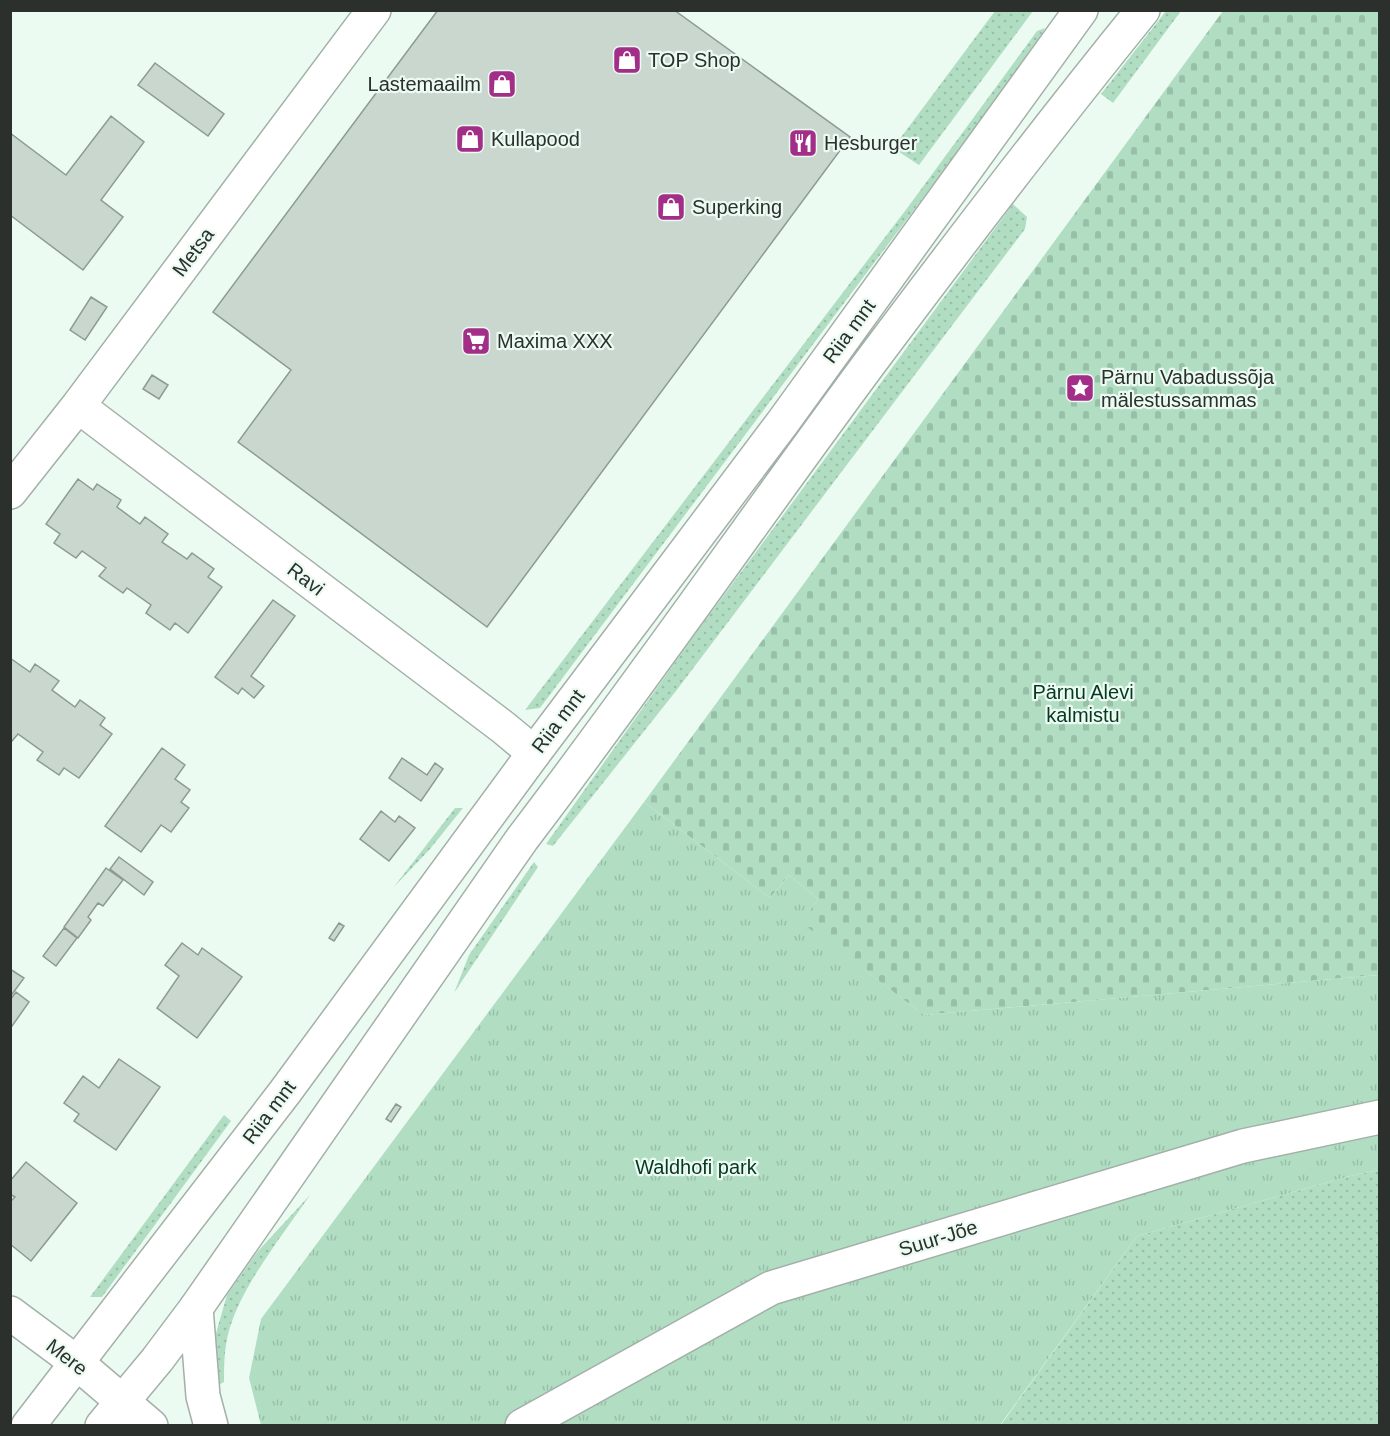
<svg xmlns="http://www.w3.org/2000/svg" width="1390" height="1436" viewBox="0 0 1390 1436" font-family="Arial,sans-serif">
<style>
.grass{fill:url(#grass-dots)}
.cemetery{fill:url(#cemetery-stones)}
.park{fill:url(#park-tufts)}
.building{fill:#c9d7ce;stroke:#8d9a92;stroke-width:1.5}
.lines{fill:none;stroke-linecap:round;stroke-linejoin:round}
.street-casing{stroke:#a3b0a8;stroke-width:36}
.secondary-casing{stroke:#a3b0a8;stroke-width:36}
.street{stroke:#fff;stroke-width:33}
.secondary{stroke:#fff;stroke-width:33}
.labels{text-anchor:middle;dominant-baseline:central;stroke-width:4.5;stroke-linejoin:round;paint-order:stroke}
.poi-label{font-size:20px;fill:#2b302d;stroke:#ecfbf2;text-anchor:start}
.street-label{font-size:20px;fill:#2b302d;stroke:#ecfbf2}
.park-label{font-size:20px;fill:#073722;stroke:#ecfbf2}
</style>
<defs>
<pattern id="grass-dots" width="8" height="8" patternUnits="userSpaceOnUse" patternTransform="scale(1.5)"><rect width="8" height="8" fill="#b1dec3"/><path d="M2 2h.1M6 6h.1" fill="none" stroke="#98bfa8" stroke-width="1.8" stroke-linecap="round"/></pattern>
<pattern id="cemetery-stones" width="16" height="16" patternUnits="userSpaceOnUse" patternTransform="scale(1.5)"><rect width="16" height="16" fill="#b1dec3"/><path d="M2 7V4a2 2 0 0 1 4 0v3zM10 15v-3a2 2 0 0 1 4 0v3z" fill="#98bfa8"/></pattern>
<pattern id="park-tufts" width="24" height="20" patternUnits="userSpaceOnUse" patternTransform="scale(1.5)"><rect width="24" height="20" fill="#b1dec3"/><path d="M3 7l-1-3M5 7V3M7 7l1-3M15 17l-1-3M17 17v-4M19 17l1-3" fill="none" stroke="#98bfa8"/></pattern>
</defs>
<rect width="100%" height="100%" fill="#ecfbf2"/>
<path class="grass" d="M995,11h38l-114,154 -26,-17z
M1166,11h15l-68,92 -12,-9z
M1045,28l-20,34 -485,646 -15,2 383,-503 129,-176z
M1013,204l14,13 -2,12 -349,462 -123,155 -7,-2 150,-211z
M455,808h8l-33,41 -37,39z
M534,862l4,5 -84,126 15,-38z
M224,1115l7,6 -129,176h-12z
M1379,1170v255l-379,1 137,-190 213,-60z
M310,1195c-28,42 -77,100 -84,150 -2,12 -2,24 -2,37l-10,5 -2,-40 15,-52 31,-44z"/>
<path class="cemetery" d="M1223,11h156v964l-455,40 -123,-92 17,-24 -29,-24 -19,23 -126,-96z"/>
<path class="park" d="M644,802l126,96 19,-23 29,24 -16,24 122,92 455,-40v195l-29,6 -213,60 -137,189h-739l-12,-47 12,-59z"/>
<path class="building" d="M438,10h236l176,127 -363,490 -249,-185 53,-72 -78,-58z
M155,63l69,51 -16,22 -70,-51z
M111,116l33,26 -43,58 22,17 -40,53 -73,-55v-82l56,42z
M91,297l16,10 -22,33 -15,-10z
M152,375l16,10 -9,14 -16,-10z
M78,479l15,11 4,-6 24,16 -4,7 23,17 5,-7 23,17 -6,8 25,17 5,-6 22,16 -6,8 14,10 -34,46 -13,-10 -5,7 -24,-17 5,-8 -24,-17 -4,5 -24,-17 7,-8 -24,-17 -6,7 -22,-15 6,-9 -14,-10z
M273,600l22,16 -44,60 13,10 -10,12 -12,-10 -4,6 -23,-17z
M10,658l20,14 5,-8 24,17 -7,9 23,17 5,-7 25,18 -5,7 12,9 -33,44 -15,-10 -5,7 -22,-15 6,-8 -25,-18 -6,7 -2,-1z
M162,748l23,17 -10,14 15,11 -9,12 8,6 -18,24 -10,-7 -20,27 -36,-26z
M402,758l25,17 8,-12 8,6 -22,32 -32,-23z
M381,811l14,11 4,-6 16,12 -26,33 -29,-22z
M119,857l34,25 -9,13 -34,-26z
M106,868l17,12 -20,26 -5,-3 -10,14 3,3 -13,18 -14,-11z
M339,923l5,3 -10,15 -5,-3z
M64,928l13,10 -21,28 -13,-10z
M182,943l16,12 4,-7 40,29 -45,61 -40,-30 22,-32 -14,-11z
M10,969l14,9 -14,19z
M16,992l13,10 -19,27v-29z
M119,1059l41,28 -44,63 -42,-29 5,-7 -15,-11 19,-27 16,12z
M396,1104l5,3 -10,15 -5,-3z
M26,1162l51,41 -46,58 -21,-17v-42l5,-5 -5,-3v-13z"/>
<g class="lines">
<g class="street-casing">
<path id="street" d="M78,406l426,322 30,25
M10,492l68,-86 296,-396
M196,1308l7,88 8,30
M10,1313l66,49 75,64
M522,1426l249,-138 472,-142 137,-29"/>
</g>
<g class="secondary-casing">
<path id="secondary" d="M28,1426l257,-334 249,-339 249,-331 298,-412
M102,1426l55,-66 39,-52 326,-469c119,-156 230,-317 347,-475 89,-119 180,-238 274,-354"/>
</g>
<use href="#street" class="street"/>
<use href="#secondary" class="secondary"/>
</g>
<defs>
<g id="shop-square" transform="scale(1.5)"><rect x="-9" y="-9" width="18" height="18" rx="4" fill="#a32e88" stroke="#ecfbf2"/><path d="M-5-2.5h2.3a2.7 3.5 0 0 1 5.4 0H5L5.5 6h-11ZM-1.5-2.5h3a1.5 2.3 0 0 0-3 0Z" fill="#fff"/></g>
<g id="restaurant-square" transform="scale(1.5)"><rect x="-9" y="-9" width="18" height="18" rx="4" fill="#a32e88" stroke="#ecfbf2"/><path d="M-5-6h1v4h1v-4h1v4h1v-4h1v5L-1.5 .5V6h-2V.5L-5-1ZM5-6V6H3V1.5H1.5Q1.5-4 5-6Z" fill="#fff"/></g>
<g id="supermarket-square" transform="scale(1.5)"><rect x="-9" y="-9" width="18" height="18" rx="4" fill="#a32e88" stroke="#ecfbf2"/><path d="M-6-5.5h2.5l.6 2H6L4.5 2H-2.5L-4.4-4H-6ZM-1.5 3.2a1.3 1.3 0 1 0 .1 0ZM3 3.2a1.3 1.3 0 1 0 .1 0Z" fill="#fff"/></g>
<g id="sight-square" transform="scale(1.5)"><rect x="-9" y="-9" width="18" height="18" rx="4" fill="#a32e88" stroke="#ecfbf2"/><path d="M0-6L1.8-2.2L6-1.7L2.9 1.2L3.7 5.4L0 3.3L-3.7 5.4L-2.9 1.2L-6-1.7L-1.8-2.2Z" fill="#fff"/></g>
</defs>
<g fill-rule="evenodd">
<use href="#shop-square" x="627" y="60"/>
<use href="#shop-square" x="502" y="84"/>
<use href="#shop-square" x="470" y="139"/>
<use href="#restaurant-square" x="803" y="143"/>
<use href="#shop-square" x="671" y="207"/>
<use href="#supermarket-square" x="476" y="341"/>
<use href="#sight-square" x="1080" y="388"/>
</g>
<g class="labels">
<g class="poi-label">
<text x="648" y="60">TOP Shop</text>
<text x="481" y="84" text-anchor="end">Lastemaailm</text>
<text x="491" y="139">Kullapood</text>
<text x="824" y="143">Hesburger</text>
<text x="692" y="207">Superking</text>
<text x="497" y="341">Maxima XXX</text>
<text x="1101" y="377">Pärnu Vabadussõja<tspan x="1101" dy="23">mälestussammas</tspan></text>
</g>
<g class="street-label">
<text transform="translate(193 252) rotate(-53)">Metsa</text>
<text transform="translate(849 331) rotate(-54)">Riia mnt</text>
<text transform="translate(306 579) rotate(37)">Ravi</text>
<text transform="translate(558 721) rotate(-53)">Riia mnt</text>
<text transform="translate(269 1112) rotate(-53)">Riia mnt</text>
<text transform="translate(938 1238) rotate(-17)">Suur-Jõe</text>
<text transform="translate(67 1357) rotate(38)">Mere</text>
</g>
<g class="park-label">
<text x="1083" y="692">Pärnu Alevi<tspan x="1083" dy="23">kalmistu</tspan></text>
<text x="696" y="1167">Waldhofi park</text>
</g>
</g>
<rect width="1390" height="1436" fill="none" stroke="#2b302d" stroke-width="24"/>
</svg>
